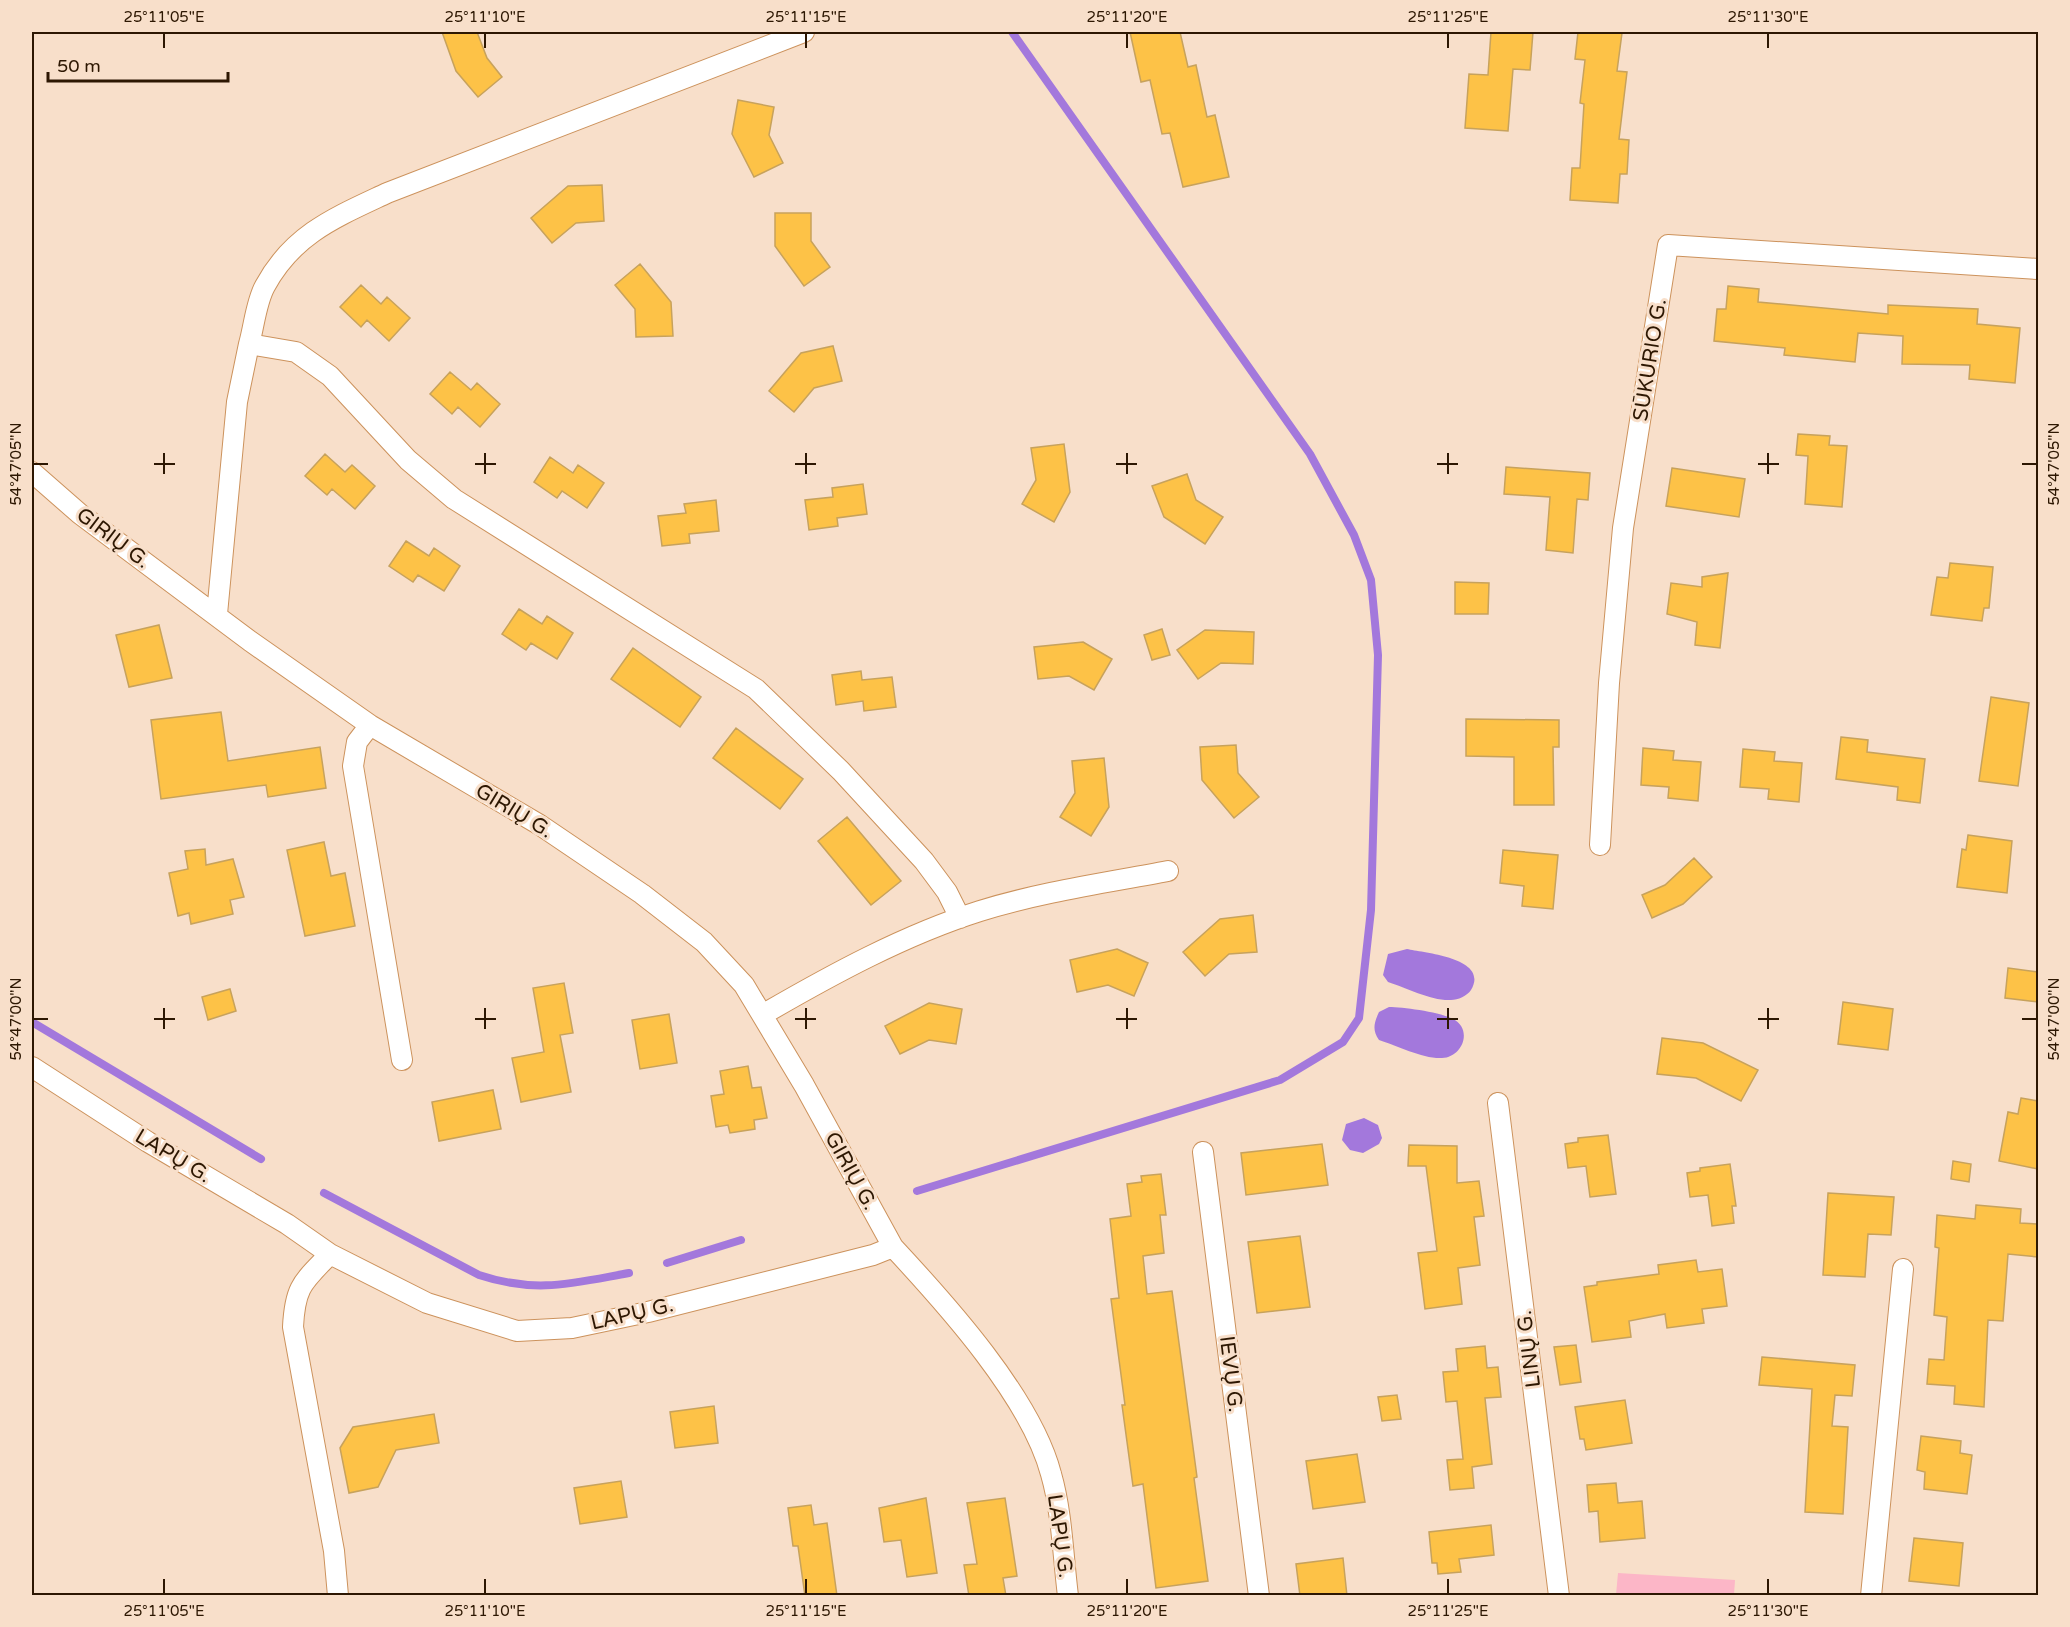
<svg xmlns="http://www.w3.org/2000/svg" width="2070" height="1627" viewBox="0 0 2070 1627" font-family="'Varela Round',sans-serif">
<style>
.green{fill:#fcb6c7}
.water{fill:#a378dc}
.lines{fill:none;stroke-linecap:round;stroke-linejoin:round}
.stream{stroke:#a378dc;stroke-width:8}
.building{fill:#fdc247;stroke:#c7a25c;stroke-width:1.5}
.street-casing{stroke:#cc925c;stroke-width:22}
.street{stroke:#fff;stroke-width:20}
.ticks{fill:none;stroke:#2d1702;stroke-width:2}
.labels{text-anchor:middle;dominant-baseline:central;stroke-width:6;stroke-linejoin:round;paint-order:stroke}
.street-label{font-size:21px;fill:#2d1702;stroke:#f8dfca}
.neatline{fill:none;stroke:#2d1702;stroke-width:2}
.ticks-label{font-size:15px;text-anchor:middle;fill:#2d1702}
</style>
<rect width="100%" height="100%" fill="#f8dfca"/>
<path class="green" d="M1618,1573l117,7 -1,15h-118z"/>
<path class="water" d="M1407,949c18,4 83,9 64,41 -4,6 -13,10 -20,10 -20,1 -44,-12 -63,-18l-5,-7 5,-21z
M1389,1007c14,0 51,5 64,12 20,10 10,38 -11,39 -19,1 -44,-12 -63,-18 -7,-10 -5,-17 0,-28z
M1364,1118l14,7 4,13 -3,6 -16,9 -13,-3 -8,-10 4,-16z"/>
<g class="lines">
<path class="stream" d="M32,1022l229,137
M917,1191l363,-111 63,-38 16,-24 12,-108 7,-255 -7,-75 -17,-45 -44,-81 -298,-422
M324,1193l155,82c57,19 94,8 150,-2
M667,1263l74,-23"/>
</g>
<path class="building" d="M442,32h35l10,26 15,19 -24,20 -22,-26z
M1130,32h50l8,35 8,-2 11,52 8,-2 14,62 -46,10 -13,-54 -8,1 -12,-54 -9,2z
M1491,32h42l-3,38 -17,-1 -5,62 -43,-3 4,-54 19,1z
M1578,32l44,1 -5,38 10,1 -8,67 10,1 -2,34h-7l-2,29 -48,-3 2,-32h8l4,-64 -4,-1 5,-43 -10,-1z
M738,100l36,7 -5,28 14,28 -29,14 -22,-43z
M602,185l2,36 -28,2 -24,20 -21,-25 37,-32z
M775,213h36v28l19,26 -26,19 -29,-40z
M640,264l31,38 2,34 -37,1 -1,-28 -20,-24z
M361,285l20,19 6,-7 23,21 -21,23 -22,-21 -6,7 -21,-20z
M1728,286l31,3 -1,13 130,12v-9l90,4 -1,15 43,4 -5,55 -46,-4 1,-14 -68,-1 1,-28 -45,-3 -3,29 -71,-7 1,-7 -71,-7 3,-32h9z
M833,346l9,35 -28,7 -20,24 -25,-21 32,-38z
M450,372l21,18 6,-7 23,21 -20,23 -22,-20 -6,7 -22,-20z
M1798,434l32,2 -1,9 18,1 -5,61 -37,-3 3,-48 -12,-1z
M1064,444l6,48 -16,30 -32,-18 14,-24 -5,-32z
M325,454l20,18 7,-7 23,21 -20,23 -23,-20 -5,6 -22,-19z
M550,457l23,16 5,-8 26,18 -17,25 -25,-17 -5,7 -23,-16z
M1506,467l84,6 -2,27 -11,-1 -4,54 -27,-3 4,-53 -46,-3z
M1672,468l73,11 -6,38 -73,-11z
M1187,474l9,26 27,17 -18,27 -41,-27 -12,-31z
M863,484l4,30 -30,4 1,8 -29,4 -4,-30 28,-3 -1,-9z
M716,500l3,31 -30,3 1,9 -28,3 -4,-30 28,-3 -2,-9z
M406,541l23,15 5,-8 26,18 -16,25 -26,-16 -5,7 -24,-16z
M1950,563l43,4 -4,41h-5l-2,13 -51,-6 6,-38 11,1z
M1728,573l-8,75 -25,-3 2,-23 -30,-8 4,-31 31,4v-10z
M1455,582l34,1 -1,31h-33z
M519,609l23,15 5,-8 26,17 -16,26 -26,-16 -5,7 -24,-16z
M159,625l13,53 -43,9 -13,-52z
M1162,629l8,26 -18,5 -8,-25z
M1205,630l49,2 -1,32 -32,-1 -23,16 -21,-29z
M1083,642l29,17 -18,31 -25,-14 -31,3 -4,-32z
M633,648l68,49 -21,30 -69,-48z
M861,671l1,9 30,-3 4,30 -32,4 -1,-10 -27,4 -4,-30z
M1991,697l38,6 -11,83 -39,-5z
M221,712l7,49 92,-14 6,41 -58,9 -2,-12 -105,14 -10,-79z
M1466,719l93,1v27h-6l1,58h-40v-48l-48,-1z
M736,728l67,51 -23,30 -67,-51z
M1841,737l27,3 -1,12 58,7 -5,44 -23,-3 1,-13 -62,-8z
M1236,745l2,28 21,24 -25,21 -32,-38 -2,-33z
M1643,748l31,3 -1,9 28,2 -3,39 -30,-3 1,-11 -28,-2z
M1743,749l32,3 -1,9 28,2 -3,39 -31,-3 1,-10 -29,-2z
M1104,758l5,49 -18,29 -31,-19 15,-24 -3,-32z
M847,817l54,64 -30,24 -53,-64z
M1968,835l44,6 -5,52 -50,-6 5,-38 4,1z
M324,842l7,34 14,-3 10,53 -50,10 -18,-86z
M205,849l1,16 27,-6 11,38 -14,3 3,14 -42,10 -2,-11 -11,3 -9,-43 19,-4 -3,-18z
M1503,850l55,5 -5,54 -31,-3 2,-20 -24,-3z
M1694,858l18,19 -29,27 -31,14 -10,-23 23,-10z
M1253,915l4,37 -28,2 -24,22 -22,-24 37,-33z
M1117,949l31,14 -14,33 -26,-11 -31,7 -7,-32z
M2008,968l30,4v30l-33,-4z
M564,983l9,50 -13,2 11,57 -50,10 -9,-44 32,-6 -11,-64z
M230,989l6,22 -28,9 -6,-23z
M1843,1002l50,7 -5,41 -50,-6z
M929,1003l33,6 -6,35 -27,-4 -29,14 -15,-28z
M669,1014l8,49 -37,6 -8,-49z
M1662,1038l41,5 55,27 -17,31 -45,-23 -39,-4z
M748,1066l4,22 9,-1 6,31 -13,2 1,9 -25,4 -2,-8 -12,2 -5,-31 13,-2 -4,-23z
M493,1090l8,39 -62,12 -7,-39z
M2021,1098l17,3v68l-39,-8 9,-49 10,2z
M1608,1135l8,59 -26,3 -4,-31 -18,2 -3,-24 13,-2v-4z
M1322,1144l6,41 -82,10 -5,-42z
M1409,1145l48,1v37l22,-2 5,35 -10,1 6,48 -22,3 4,36 -37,5 -7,-56 19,-2 -11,-85h-18z
M1953,1161l18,3 -2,18 -18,-3z
M1730,1164l6,42h-4l2,17 -22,3 -4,-31 -18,2 -3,-24 13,-2v-3z
M1161,1174l5,41h-6l4,38 -21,3 4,38 25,-3 25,186 -3,1 14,103 -52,7 -13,-104 -10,2 -11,-81h3l-14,-106 8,-1 -9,-79 21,-3 -4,-32 15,-2 -1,-6z
M1828,1193l66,4 -3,38 -23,-1 -3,43 -42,-2z
M1976,1205l45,4 -1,14 18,1v33l-30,-3 -5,67 -15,-1 -4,87 -30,-3 1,-18 -28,-2 2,-25 15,1 3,-43 -13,-2 5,-67 -4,-1 2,-32 38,4z
M1300,1236l10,71 -53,6 -9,-71z
M1696,1260l2,12 24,-3 5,37 -25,3 2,14 -37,5 -2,-14 -36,7 2,16 -39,5 -8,-55 13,-2v-3l62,-8 -1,-9z
M1576,1345l5,37 -21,3 -6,-38z
M1485,1346l2,22 11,-1 3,30 -16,1 7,66 -20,3 2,21 -24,2 -3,-30 16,-1 -6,-58 -11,1 -3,-30 15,-1 -2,-22z
M1762,1357l93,8 -3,31 -17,-1 -3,31 16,1 -5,87 -38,-2 7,-123 -53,-4z
M1397,1395l4,24 -19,2 -4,-24z
M1625,1400l7,43 -46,7 -2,-11h-4l-5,-32z
M714,1406l4,37 -43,5 -5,-36z
M434,1414l5,29 -43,7 -18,37 -29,6 -9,-45 13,-21z
M1921,1436l40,5 -1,12 12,2 -5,39 -43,-5 1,-17 -8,-2z
M1357,1454l8,48 -52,7 -7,-48z
M621,1481l6,36 -47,7 -6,-36z
M1616,1483l2,20 24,-2 3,37 -45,4 -2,-31 -9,1 -2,-27z
M926,1498l11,75 -30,4 -6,-37 -17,2 -5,-34z
M1005,1498l12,78 -14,2 3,18h-37l-5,-31 13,-1 -10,-61z
M811,1505l3,20 13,-2 10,73h-32l-7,-50h-5l-5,-38z
M1491,1525l3,30 -35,4 2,13 -23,2 -1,-11h-5l-3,-31z
M1914,1538l49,5 -4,43 -50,-5z
M1343,1558l4,38h-47l-4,-32z"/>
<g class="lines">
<g class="street-casing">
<path id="street" d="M804,32l-417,161c-51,24 -94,41 -122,93 -9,16 -11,41 -16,58l47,8 34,24 78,84 46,39 302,190 85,82 83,90 23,31 13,26
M32,472l48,42 170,127 120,84 170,100 102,69 62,48 40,43 60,100 89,162
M217,614l20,-212 12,-58
M370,725l-13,17 -4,24 49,294
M1600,845l9,-162 14,-155 45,-283 370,24
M762,1015c69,-40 142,-80 218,-104 61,-19 125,-28 188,-40
M32,1067l116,75 139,82 43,30 97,49 90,28 55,-3 76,-16 225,-57 20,-8c54,58 138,151 158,227 11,38 12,82 17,122
M1498,1103l61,493
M1203,1152l56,444
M330,1254c-27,28 -35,32 -37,73l41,224 4,45
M1871,1596l32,-327"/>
</g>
<use href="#street" class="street"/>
</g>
<path class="ticks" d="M164,33v15M485,33v15M806,33v15M1127,33v15M1448,33v15M1768,33v15M164,453v21M485,453v21M806,453v21M1127,453v21M1448,453v21M1768,453v21M33,464h15M154,464h21M475,464h21M795,464h21M1116,464h21M1437,464h21M1758,464h21M2022,464h15M164,1008v21M485,1008v21M806,1008v21M1127,1008v21M1448,1008v21M1768,1008v21M33,1019h15M154,1019h21M475,1019h21M795,1019h21M1116,1019h21M1437,1019h21M1758,1019h21M2022,1019h15M164,1579v15M485,1579v15M806,1579v15M1127,1579v15M1448,1579v15M1768,1579v15"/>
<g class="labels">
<g class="street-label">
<text transform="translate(1650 360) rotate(-81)">SŪKURIO G.</text>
<text transform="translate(113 538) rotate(37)">GIRIŲ G.</text>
<text transform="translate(514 811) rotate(31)">GIRIŲ G.</text>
<text transform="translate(173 1156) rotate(31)">LAPŲ G.</text>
<text transform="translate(851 1171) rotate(61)">GIRIŲ G.</text>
<text transform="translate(632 1314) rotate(-13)">LAPŲ G.</text>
<text transform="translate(1529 1349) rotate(-97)">LINŲ G.</text>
<text transform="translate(1231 1374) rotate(83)">IEVŲ G.</text>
<text transform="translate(1060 1536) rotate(82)">LAPŲ G.</text>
</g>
</g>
<rect width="2070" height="1627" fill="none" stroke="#f8dfca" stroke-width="66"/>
<path d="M48 72v9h180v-9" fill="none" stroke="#2d1702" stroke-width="3"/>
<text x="57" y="72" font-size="18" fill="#2d1702" stroke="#f8dfca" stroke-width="4.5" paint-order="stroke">50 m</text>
<rect x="33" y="33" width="2004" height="1561" class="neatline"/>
<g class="ticks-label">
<text x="164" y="22">25°11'05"E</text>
<text x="485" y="22">25°11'10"E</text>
<text x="806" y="22">25°11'15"E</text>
<text x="1127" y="22">25°11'20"E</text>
<text x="1448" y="22">25°11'25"E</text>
<text x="1768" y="22">25°11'30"E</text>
<text transform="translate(16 464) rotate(-90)" y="5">54°47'05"N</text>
<text transform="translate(2054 464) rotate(-90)" y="5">54°47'05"N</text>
<text transform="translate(16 1019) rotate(-90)" y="5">54°47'00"N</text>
<text transform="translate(2054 1019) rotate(-90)" y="5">54°47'00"N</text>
<text x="164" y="1616">25°11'05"E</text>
<text x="485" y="1616">25°11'10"E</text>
<text x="806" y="1616">25°11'15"E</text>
<text x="1127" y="1616">25°11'20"E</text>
<text x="1448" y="1616">25°11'25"E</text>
<text x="1768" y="1616">25°11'30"E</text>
</g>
</svg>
